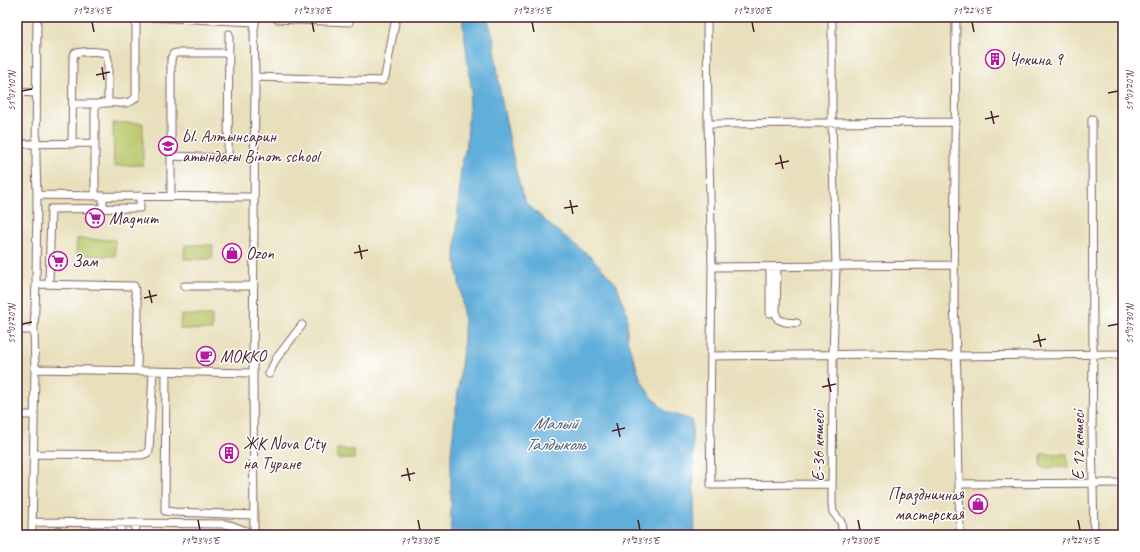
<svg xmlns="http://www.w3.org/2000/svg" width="1140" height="552" viewBox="0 0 1140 552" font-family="Caveat,sans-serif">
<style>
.green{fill:#b9c76a;stroke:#82734a}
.water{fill:#61aeda;stroke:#566682}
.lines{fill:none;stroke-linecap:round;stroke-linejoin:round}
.minor-casing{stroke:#81635e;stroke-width:9}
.minor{stroke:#fff;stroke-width:7}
.ticks{fill:none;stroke:#4a1f2b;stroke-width:1.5}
.labels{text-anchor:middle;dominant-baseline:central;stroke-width:3;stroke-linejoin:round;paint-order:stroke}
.poi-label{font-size:17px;fill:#4a1f2b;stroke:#fff;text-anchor:start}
.street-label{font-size:17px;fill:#4a1f2b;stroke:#fff}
.water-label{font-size:18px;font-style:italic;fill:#535871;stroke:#fff}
.neatline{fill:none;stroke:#4a1f2b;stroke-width:1.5}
.ticks-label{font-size:10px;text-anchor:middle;fill:#4a1f2b}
</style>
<rect width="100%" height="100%" fill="#fff"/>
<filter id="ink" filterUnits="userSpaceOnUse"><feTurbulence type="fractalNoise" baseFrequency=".025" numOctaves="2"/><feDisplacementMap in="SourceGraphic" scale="8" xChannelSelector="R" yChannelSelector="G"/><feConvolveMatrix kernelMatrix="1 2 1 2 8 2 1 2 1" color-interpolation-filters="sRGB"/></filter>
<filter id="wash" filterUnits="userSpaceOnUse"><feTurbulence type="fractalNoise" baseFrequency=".012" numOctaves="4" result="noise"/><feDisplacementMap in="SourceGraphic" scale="16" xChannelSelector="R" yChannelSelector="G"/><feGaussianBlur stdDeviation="0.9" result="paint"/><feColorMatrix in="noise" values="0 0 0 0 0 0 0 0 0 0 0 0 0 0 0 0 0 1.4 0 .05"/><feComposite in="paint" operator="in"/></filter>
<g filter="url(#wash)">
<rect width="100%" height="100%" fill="#e8e0bc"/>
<path class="green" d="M113,123h30v42l-29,1z
M18,148l7,1v37l-6,1v-15h-2v-23z
M77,239l38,1v16l-39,-1z
M185,245h28l-1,14h-28z
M181,315h31v15l-32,-1z
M337,449l17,1v9h-17z
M1041,454h26l1,13 -27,1z"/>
<path class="water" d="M462,17h25l7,22 5,47 16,81 5,20 6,16 24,22 43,34 24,26 10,28v27l14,40 9,15 16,17 26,8 3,115h-244v-83l13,-112v-21l-4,-31 -5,-32 6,-89 6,-24 2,-44 3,-5z"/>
</g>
<g filter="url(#ink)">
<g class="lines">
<g class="minor-casing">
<path id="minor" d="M151,17l104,5
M275,17l2,2 72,3
M707,17l1,107
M832,17v107l4,142 -3,89 -1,149 1,8 8,10 2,13
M956,17l-2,285 3,76 3,157
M255,77l127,4 3,-4 11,-60
M17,92l19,1
M73,104h24
M1092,119l1,236 -1,77 2,103
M17,144l78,-1
M72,144l1,-86 2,-5c11,-2 21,-2 31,0l2,6v44
M171,156l54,2 3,-3 1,-121
M37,195l66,1v12
M95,196v-90c11,-9 31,4 41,-9v-80
M103,196l151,1
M171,196v-136l2,-6 3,-1h52
M954,265l-242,2 -4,-143 248,-2
M712,267l-2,157 1,61 121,-1
M777,267l-1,47 2,5 7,3 12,1
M49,283l2,-74 89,-1v-12
M36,284l98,2 4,19 -1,66
M184,286h70
M770,313v-46
M17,330h17
M711,356l163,-2 82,2 167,-2
M35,369l218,4
M166,372l-1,139 9,1 80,3
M269,374l7,-15 26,-34
M17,415h17
M34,454l108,1 5,-2 2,-2 4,-80
M959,484l164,-1
M32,522l192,2 9,2 21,8 20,1
M121,523v12
M32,535l3,-166 -1,-39 2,-46 1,-89 -1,-35 1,-143
M135,535l1,-12
M254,535l-1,-162 2,-296 -1,-47 2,-13"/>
</g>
<use href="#minor" class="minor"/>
</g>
</g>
<path class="ticks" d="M92,22l2,10M312,22l2,10M532,22l2,10M752,22l2,10M972,22l2,10M102,67l2,13M96,75l14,-3M22,91l10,-2M1108,93l10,-2M991,111l3,13M985,119l14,-3M780,155l3,14M775,164l14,-3M570,200l3,14M564,208l14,-2M359,245l3,14M354,253l14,-3M149,290l3,13M144,298l13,-3M22,324l10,-2M1108,326l10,-2M1038,334l3,13M1033,342l13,-3M828,378l3,14M822,387l14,-3M617,423l3,14M612,431l13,-3M407,468l3,13M401,476l14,-3M198,520l2,10M418,520l2,10M638,520l2,10M858,520l2,10M1078,520l2,10"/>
<defs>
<g id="building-ring" transform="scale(1)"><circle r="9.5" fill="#fff" stroke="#b5179e" stroke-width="1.5"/><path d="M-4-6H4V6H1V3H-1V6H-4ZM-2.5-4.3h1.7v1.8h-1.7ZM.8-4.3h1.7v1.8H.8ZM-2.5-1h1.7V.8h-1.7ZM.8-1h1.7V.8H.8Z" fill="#b5179e"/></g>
<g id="school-ring" transform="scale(1)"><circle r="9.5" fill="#fff" stroke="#b5179e" stroke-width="1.5"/><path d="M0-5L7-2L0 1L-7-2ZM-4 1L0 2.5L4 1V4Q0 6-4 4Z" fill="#b5179e"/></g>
<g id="supermarket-ring" transform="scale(1)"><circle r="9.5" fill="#fff" stroke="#b5179e" stroke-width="1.5"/><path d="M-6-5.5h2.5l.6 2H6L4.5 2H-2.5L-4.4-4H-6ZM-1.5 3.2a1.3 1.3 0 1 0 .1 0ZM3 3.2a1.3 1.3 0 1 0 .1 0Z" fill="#b5179e"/></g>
<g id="shop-ring" transform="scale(1)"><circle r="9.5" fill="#fff" stroke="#b5179e" stroke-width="1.5"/><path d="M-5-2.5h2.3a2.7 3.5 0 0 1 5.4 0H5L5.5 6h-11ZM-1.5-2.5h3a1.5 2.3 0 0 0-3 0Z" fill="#b5179e"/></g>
<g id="cafe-ring" transform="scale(1)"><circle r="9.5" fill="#fff" stroke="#b5179e" stroke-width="1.5"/><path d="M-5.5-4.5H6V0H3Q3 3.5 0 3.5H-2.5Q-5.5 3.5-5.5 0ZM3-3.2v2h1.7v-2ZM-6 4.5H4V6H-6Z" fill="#b5179e"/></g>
</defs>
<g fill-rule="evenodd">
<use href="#building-ring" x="995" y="59"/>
<use href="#school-ring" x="168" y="146"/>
<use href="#supermarket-ring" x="95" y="218"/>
<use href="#shop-ring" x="232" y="253"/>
<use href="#supermarket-ring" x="58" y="261"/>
<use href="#cafe-ring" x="206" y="356"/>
<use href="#building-ring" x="229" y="453"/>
<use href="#shop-ring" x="978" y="504"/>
</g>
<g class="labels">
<g class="poi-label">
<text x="1009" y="59">Чокина 9</text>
<text x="182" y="136">Ы. Алтынсарин<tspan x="182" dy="20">атындағы Binom school</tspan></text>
<text x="109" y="218">Magnum</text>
<text x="246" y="253">Ozon</text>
<text x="72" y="261">Зам</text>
<text x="220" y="356">МОККО</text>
<text x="243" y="443">ЖК Nova City<tspan x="243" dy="20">на Туране</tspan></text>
<text x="964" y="494" text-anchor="end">Праздничная<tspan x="964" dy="20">мастерская</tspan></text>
</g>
<g class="street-label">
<text transform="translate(1078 445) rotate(-90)">Е 12 көшесі</text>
<text transform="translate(818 446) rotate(-90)">Е-36 көшесі</text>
</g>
<g class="water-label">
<text x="555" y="423">Малый<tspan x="555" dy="21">Талдыколь</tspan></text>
</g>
</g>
<rect width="1140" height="552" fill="none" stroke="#fff" stroke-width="44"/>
<rect x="22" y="22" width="1096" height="508" class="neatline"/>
<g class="ticks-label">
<text x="92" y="14">71°23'45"E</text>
<text x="312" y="14">71°23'30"E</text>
<text x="532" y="14">71°23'15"E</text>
<text x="752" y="14">71°23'00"E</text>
<text x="972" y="14">71°22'45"E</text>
<text transform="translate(11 91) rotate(-90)" y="4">51°07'10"N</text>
<text transform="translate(1129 91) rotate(-90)" y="4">51°07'20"N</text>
<text transform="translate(11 324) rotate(-90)" y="4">51°07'20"N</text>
<text transform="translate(1129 324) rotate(-90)" y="4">51°07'30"N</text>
<text x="200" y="544">71°23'45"E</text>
<text x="420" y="544">71°23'30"E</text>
<text x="640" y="544">71°23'15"E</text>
<text x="860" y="544">71°23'00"E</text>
<text x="1080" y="544">71°22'45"E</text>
</g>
</svg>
